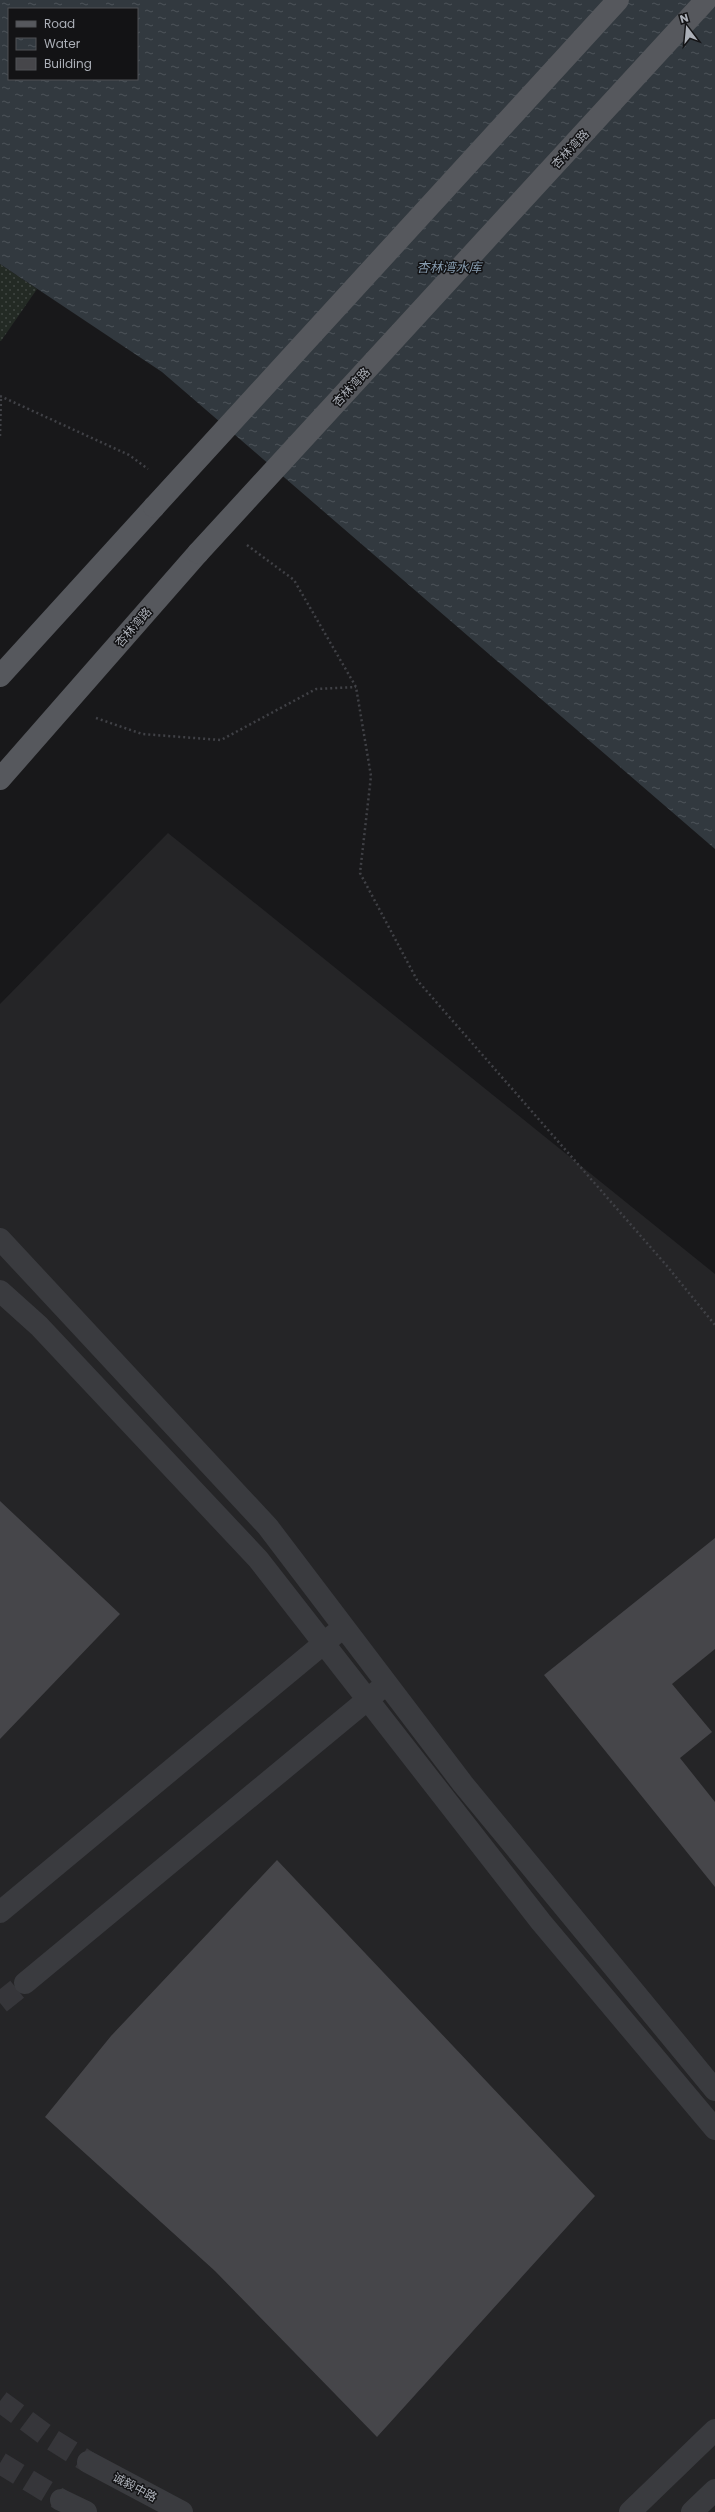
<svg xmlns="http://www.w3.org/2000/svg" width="715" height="2512" viewBox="0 0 715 2512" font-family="Poppins,'Noto Sans SC',sans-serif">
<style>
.built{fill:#252527}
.grass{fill:url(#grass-dots)}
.water{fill:url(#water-ripples);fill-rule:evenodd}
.building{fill:#46464a}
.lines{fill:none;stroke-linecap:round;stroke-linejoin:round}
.minor-tunnel{stroke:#36363a;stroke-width:22;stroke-dasharray:22 11;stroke-linecap:butt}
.path{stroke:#404146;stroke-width:2.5;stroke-dasharray:2 3;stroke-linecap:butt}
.minor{stroke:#3a3b3f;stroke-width:22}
.major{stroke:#56585d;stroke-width:22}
.major-bridge{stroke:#56585d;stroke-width:22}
.labels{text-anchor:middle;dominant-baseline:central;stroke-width:3;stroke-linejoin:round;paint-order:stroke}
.street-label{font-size:12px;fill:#acb0b8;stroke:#131315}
.water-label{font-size:13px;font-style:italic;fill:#879caf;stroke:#131315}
</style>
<defs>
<pattern id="grass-dots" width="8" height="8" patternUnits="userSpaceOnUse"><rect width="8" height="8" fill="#232a24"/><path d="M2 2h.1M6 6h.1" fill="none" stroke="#404642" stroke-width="1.8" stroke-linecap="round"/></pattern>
<pattern id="water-ripples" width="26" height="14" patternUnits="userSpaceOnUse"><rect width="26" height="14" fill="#32393f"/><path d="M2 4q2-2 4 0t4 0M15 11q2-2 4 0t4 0" fill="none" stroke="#4d5359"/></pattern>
</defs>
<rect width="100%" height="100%" fill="#18181a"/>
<path class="built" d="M168,833l547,441v1238h-715v-1508z"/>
<path class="grass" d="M0,264l37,25 -36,52h-1z"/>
<path class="water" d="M0,0h715v849l-553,-477 -162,-108zM9,9h128v70h-128z"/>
<path class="building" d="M0,1501l120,113 -120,125z
M715,1538v111l-43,35 40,48 -32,26 35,44v85l-171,-212z
M277,1860l318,336 -218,241 -162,-166 -170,-154 66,-81z"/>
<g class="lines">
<path class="minor-tunnel" d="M0,2003l25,-20
M0,2401l51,38 37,23
M0,2463l61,37"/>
<path class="path" d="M0,396l129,59 19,14
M0,436l1,-39
M247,545l47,35 62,107 15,89 -11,97 57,107 250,286 48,59
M96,718l46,16 79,6 95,-51 40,-2"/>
<path class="minor" d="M0,1239l268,288 195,257 252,306
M0,1291l39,35 219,233 283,363 174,207
M0,1912l335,-278
M25,1983l354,-293
M88,2462l94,50
M61,2500l25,12
M630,2512l85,-82
M692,2512l23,-22"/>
<path class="major" d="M0,676l154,-169
M0,779l198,-226"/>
<path class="major-bridge" d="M154,507l464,-507
M198,553l508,-553"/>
</g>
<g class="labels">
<g class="street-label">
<text transform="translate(570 149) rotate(-47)">杏林湾路</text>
<text transform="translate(351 387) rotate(-47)">杏林湾路</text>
<text transform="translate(133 627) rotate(-49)">杏林湾路</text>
<text transform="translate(135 2487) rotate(28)">诚毅中路</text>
</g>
<g class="water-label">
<text x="449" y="267">杏林湾水库</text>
</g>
</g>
<rect x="8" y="8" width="130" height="72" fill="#131315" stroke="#505256"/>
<rect x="16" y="21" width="20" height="6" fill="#56585d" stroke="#505256"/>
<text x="44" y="28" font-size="12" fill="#acb0b8">Road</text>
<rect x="16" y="38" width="20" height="12" fill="url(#water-ripples)" stroke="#505256"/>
<text x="44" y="48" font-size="12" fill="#acb0b8">Water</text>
<rect x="16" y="58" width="20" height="12" fill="#46464a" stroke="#505256"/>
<text x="44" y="68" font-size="12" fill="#acb0b8">Building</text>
<g transform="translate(687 28) rotate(344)" stroke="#131315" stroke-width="3" paint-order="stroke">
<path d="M0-3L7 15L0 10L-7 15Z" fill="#acb0b8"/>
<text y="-6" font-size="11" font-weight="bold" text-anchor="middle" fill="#acb0b8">N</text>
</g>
</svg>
